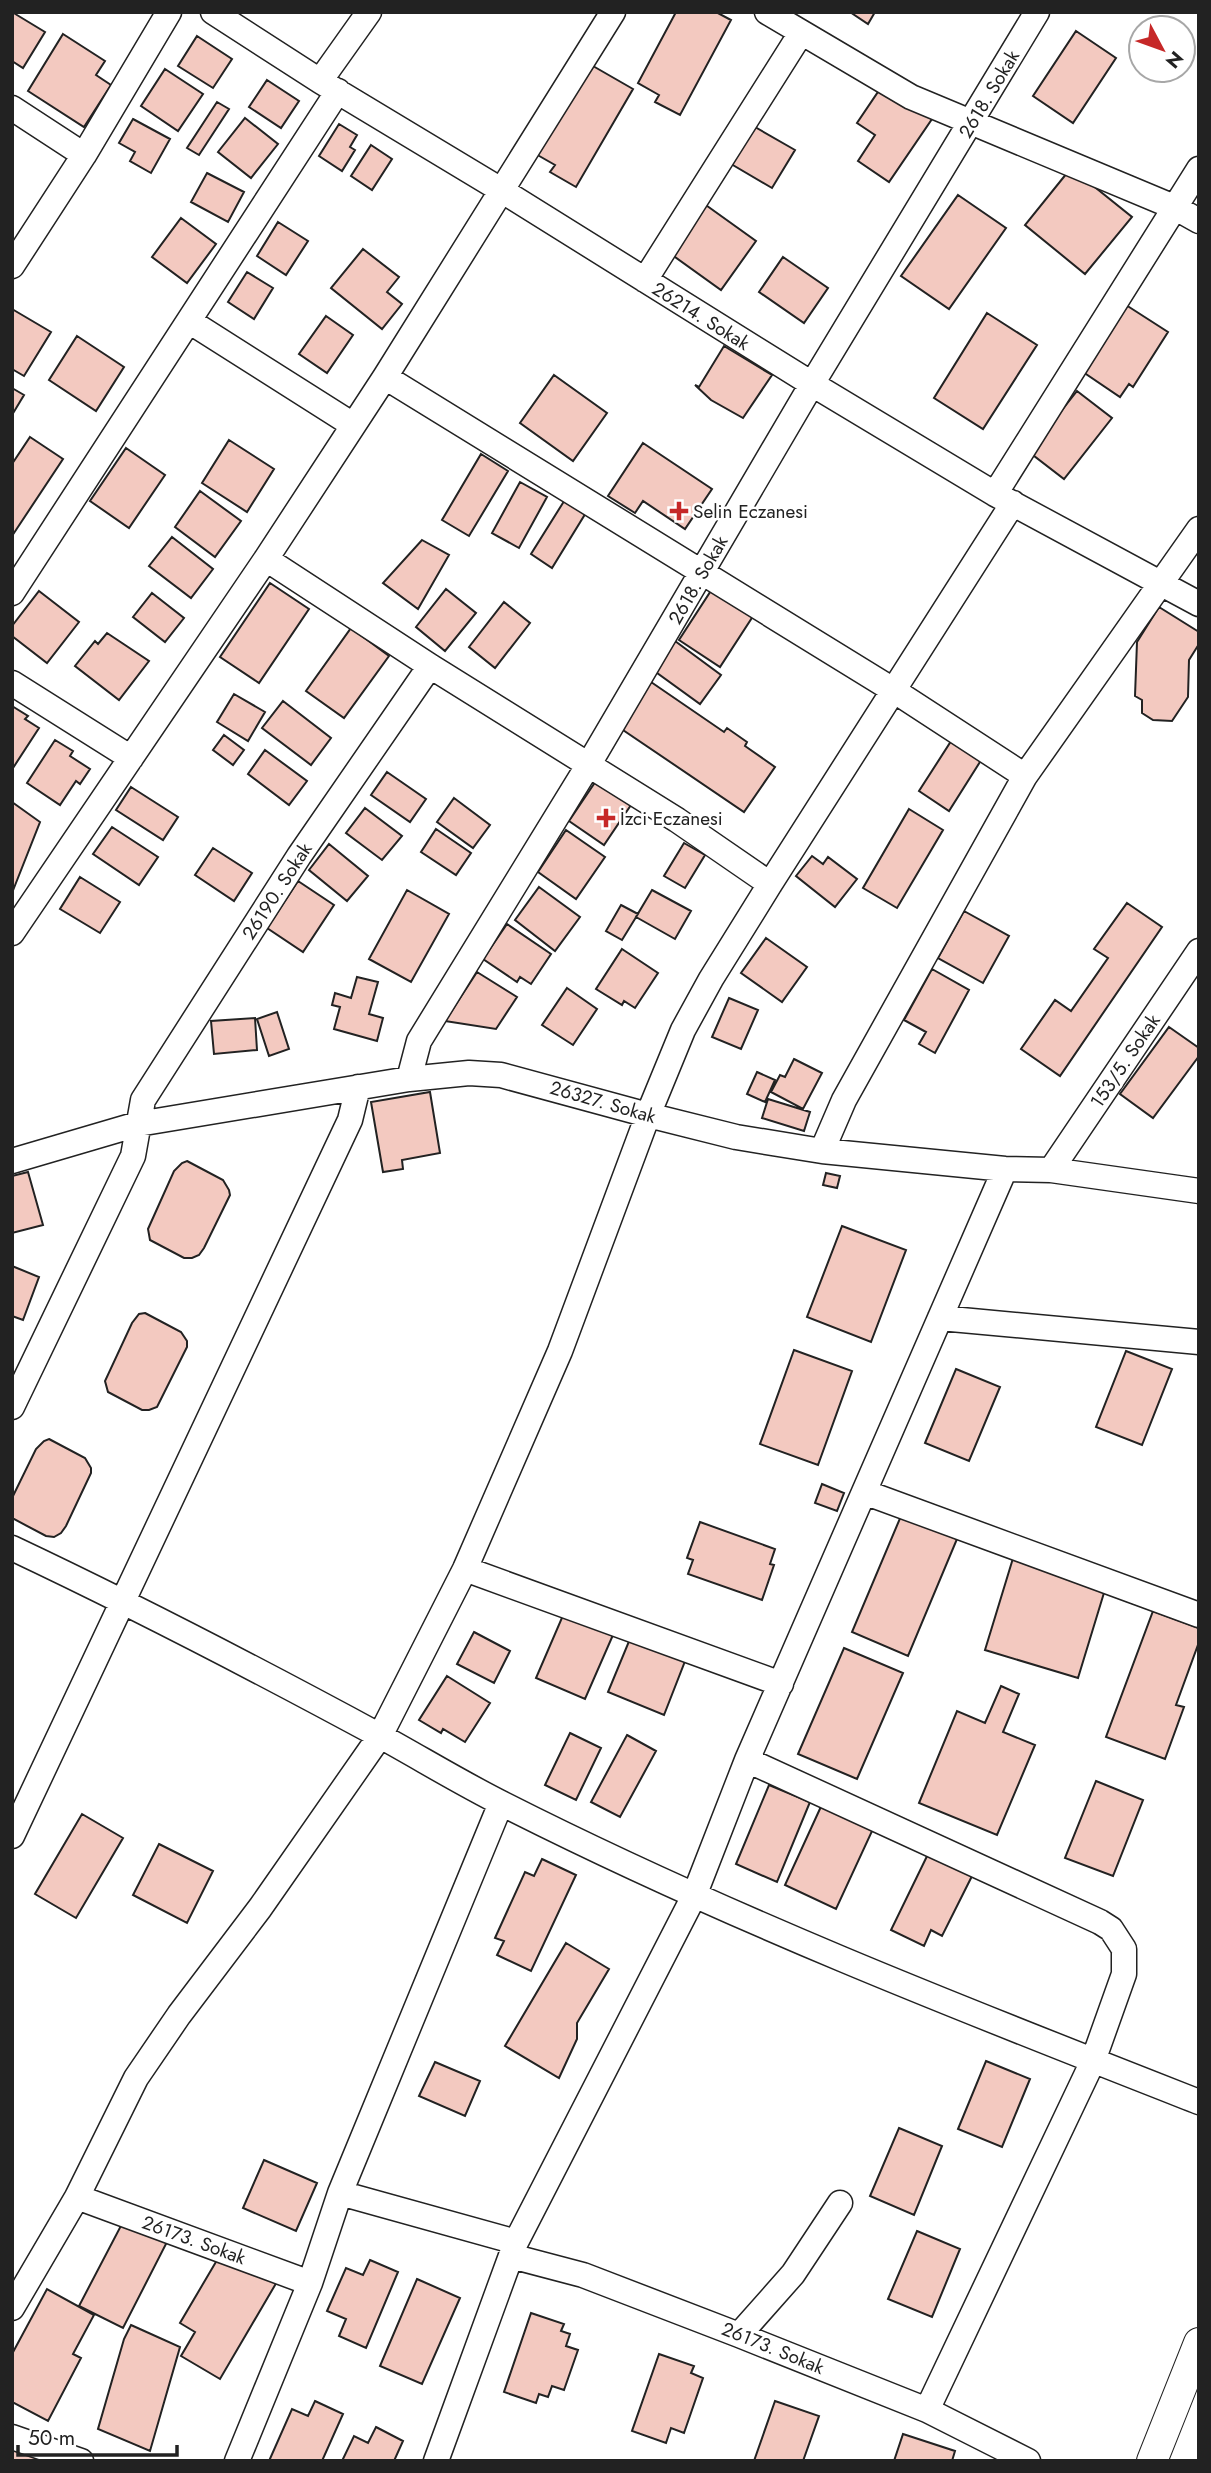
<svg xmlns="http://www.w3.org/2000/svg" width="1211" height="2473" viewBox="0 0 1211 2473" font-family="Jost,sans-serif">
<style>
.building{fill:#f3c9c0;stroke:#222;stroke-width:2}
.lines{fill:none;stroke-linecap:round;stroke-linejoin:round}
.minor-casing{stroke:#222;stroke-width:27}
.major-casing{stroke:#222;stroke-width:32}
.minor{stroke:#fff;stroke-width:24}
.major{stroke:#fff;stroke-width:30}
.poi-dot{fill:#c62828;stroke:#fff;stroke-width:2.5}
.labels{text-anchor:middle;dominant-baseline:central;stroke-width:5;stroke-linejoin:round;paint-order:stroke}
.street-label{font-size:19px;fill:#222;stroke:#fff}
.poi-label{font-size:19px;fill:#222;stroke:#fff;text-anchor:start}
</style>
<rect width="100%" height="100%" fill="#fff"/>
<path class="building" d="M12,12l33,20 -22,36 -11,-7z
M676,12h40l15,8 -51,95 -25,-13 4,-7 -21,-12z
M850,12h25l-7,12z
M1076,31l40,27 -43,65 -40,-27z
M63,34l42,27 -9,14 15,10 -27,42 -56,-36z
M197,36l35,23 -19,29 -35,-22z
M586,62l47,27 -57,98 -26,-15 5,-7 -21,-12z
M165,69l38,25 -25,37 -37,-25z
M267,80l32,21 -18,27 -32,-21z
M882,86l50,33 -43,63 -31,-21 17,-26 -18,-12z
M217,102l12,7 -30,46 -12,-7z
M245,118l33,26 -27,34 -33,-26z
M133,119l37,20 -19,34 -21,-12 5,-9 -16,-9z
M748,123l47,27 -23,38 -46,-27z
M339,124l18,11 -7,12 5,3 -13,21 -23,-15z
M371,145l21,14 -20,31 -21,-14z
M1071,168l61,49 -47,57 -60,-49z
M207,173l37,19 -16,30 -37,-20z
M958,195l48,33 -57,81 -48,-33z
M703,203l53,38 -35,49 -53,-38z
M181,218l35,26 -29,39 -35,-26z
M278,222l30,19 -22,34 -29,-19z
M363,249l36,28 -12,15 15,12 -20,25 -51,-41z
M783,257l45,31 -24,35 -45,-31z
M247,272l26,16 -19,31 -26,-17z
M1126,305l42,27 -35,55 -4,-3 -9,13 -37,-25z
M12,309l39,23 -27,44 -12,-7z
M987,313l50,32 -54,84 -49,-31z
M326,316l27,19 -26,38 -28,-19z
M77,336l47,31 -28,44 -47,-31z
M724,346l48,29 -29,43 -32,-18 -16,-15 4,2z
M554,375l53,38 -34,48 -53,-38z
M12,388l12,7 -12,20z
M1077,391l35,27 -48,61 -35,-27z
M30,437l33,22 -51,77v-72z
M229,440l45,29 -27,43 -45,-29z
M643,443l69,46 -27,40 -42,-28 -8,12 -27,-17z
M126,448l39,27 -36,53 -39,-27z
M481,454l27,17 -39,65 -27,-16z
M520,482l27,15 -28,51 -27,-15z
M200,491l41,30 -26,36 -40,-30z
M566,498l21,13 -35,57 -21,-14z
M172,537l41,32 -22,29 -42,-32z
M422,540l27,15 -31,54 -35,-26z
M270,583l39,26 -50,74 -39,-26z
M716,583l41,27 -37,57 -41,-27z
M446,589l30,24 -31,38 -29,-24z
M39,591l40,31 -32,41 -35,-27v-10z
M152,593l32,25 -19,24 -32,-25z
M504,602l26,21 -35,45 -26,-21z
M1159,607l40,25v12l-10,16 -1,37 -16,24 -19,-1 -11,-7v-13l-7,-4 2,-54z
M351,628l38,28 -45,62 -38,-27z
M107,633l42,28 -30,39 -44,-34 20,-25 3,3z
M675,641l46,34 -21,29 -47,-34z
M651,682l73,50 3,-4 20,14 -2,4 30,21 -31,45 -124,-84z
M234,694l31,18 -17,29 -31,-19z
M283,701l48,37 -20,27 -49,-37z
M12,706l16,10 -3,3 14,9 -26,40z
M224,735l20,15 -11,15 -20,-15z
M955,735l30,19 -36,57 -30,-20z
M55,740l18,11 -3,5 20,13 -10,15 -4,-3 -16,24 -33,-22z
M265,750l42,31 -18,24 -41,-31z
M387,772l39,27 -16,23 -39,-27z
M600,775l35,24 -31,46 -35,-24z
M131,787l47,30 -15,23 -47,-30z
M454,798l36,27 -17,23 -36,-26z
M12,802l28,20 -28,71z
M365,808l37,28 -20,24 -36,-27z
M909,809l34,21 -46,78 -34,-20z
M112,827l46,30 -19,28 -46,-31z
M436,829l35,24 -15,22 -35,-23z
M566,830l39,27 -29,42 -38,-27z
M684,843l21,12 -20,33 -21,-12z
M329,844l39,32 -21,25 -38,-31z
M213,848l39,25 -18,28 -39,-26z
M812,856l11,8 5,-7 29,22 -22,28 -39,-31z
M80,877l40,25 -20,31 -40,-24z
M298,881l36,24 -31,47 -36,-24z
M539,887l41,30 -25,34 -40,-31z
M407,890l42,24 -38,68 -42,-23z
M652,890l39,21 -16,28 -39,-22z
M1127,903l35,24 -102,149 -39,-27 34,-49 16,11 37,-53 -14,-9z
M621,905l17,9 -16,26 -16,-9z
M964,911l45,25 -26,47 -45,-25z
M507,924l44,30 -20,30 -11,-7 -3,5 -34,-23z
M766,938l41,29 -25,35 -41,-29z
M622,949l36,24 -23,35 -11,-7 -2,4 -26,-16z
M932,969l37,21 -34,63 -16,-9 7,-12 -22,-12z
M477,972l40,25 -21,32 -51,-8z
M357,977l21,5 -9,32 14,4 -6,23 -43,-12 6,-22 -8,-2 3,-12 16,5z
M567,988l30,21 -24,36 -31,-20z
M729,998l29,12 -17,39 -29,-12z
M277,1012l12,37 -20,7 -12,-37z
M255,1018l2,32 -43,4 -3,-33z
M1169,1027l30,21v8l-46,62 -33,-24z
M794,1059l28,14 -19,36 -32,-17 9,-17 5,2z
M757,1072l18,8 -10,22 -18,-8z
M430,1092l10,61 -38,7 1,9 -20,3 -12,-70z
M768,1099l42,13 -6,19 -42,-13z
M187,1161l36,19 6,10 1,5 -26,53 -5,7 -7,3h-8l-34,-18 -2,-11 26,-58 8,-8z
M28,1172l15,53 -31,8v-57z
M826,1173l14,3 -3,12 -14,-3z
M842,1226l64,24 -35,92 -64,-25z
M12,1266l27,11 -16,43 -11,-4z
M145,1313l36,19 6,9v6l-30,60 -8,3h-7l-34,-18 -3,-11 27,-58 7,-9z
M794,1350l58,21 -34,94 -58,-21z
M1126,1351l46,18 -30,76 -46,-18z
M956,1369l44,18 -31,74 -44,-18z
M49,1439l36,19 6,10v5l-25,53 -5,7 -7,4 -8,-1 -34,-18v-20l24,-49 8,-8z
M822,1484l22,9 -7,18 -22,-8z
M901,1516l56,23 -49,117 -56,-24z
M700,1522l75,27 -5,15 4,1 -12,35 -74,-26 5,-14 -6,-2z
M1014,1555l93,28 -29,95 -93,-28z
M1153,1611l46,17v14l-23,63 8,2 -19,52 -59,-22z
M564,1613l49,22 -28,64 -49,-21z
M474,1632l36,19 -16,32 -37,-19z
M632,1634l55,22 -23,59 -56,-23z
M844,1648l59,25 -46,106 -59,-25z
M447,1676l43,27 -25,39 -22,-13 -2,4 -22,-13z
M1001,1686l18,8 -16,38 32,13 -38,90 -78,-32 38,-92 28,12z
M570,1733l31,15 -25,52 -31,-15z
M627,1735l29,16 -36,66 -29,-15z
M1096,1781l47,19 -30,76 -48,-18z
M769,1785l41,17 -33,80 -41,-18z
M824,1800l49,29 -37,80 -51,-24z
M82,1814l41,24 -47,80 -41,-24z
M159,1844l54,27 -26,52 -54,-28z
M930,1850l42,26 -30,60 -11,-6 -7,16 -33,-16z
M542,1859l34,16 -45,96 -34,-16 7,-14 -9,-3 30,-66 9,4z
M566,1943l43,26 -32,54v16l-18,39 -54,-32z
M986,2061l44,18 -28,68 -44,-18z
M435,2062l45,19 -15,35 -46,-20z
M899,2128l43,18 -28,69 -44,-19z
M264,2160l53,23 -21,48 -53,-23z
M125,2218l43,22 -45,88 -44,-22z
M917,2231l43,18 -28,68 -44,-18z
M220,2255l58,25 -58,99 -39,-23 14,-24 -15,-9z
M370,2260l28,12 -32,76 -27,-12 7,-17 -19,-8 19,-43 17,7z
M417,2279l43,19 -38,86 -42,-18z
M47,2289l47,26 -21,39 8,4 -33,63 -36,-19v-48z
M531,2313l33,11 -3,7 9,3 -4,12 12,4 -14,40 -12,-4 -4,11 -9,-3 -3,9 -32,-11z
M131,2325l49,22 -30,104 -52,-22 26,-90z
M659,2354l35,12 -3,7 12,5 -19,55 -13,-5 -5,15 -34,-12z
M315,2401l28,13 -21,47h-53l23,-52 16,7z
M775,2401l44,15 -16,45h-49z
M376,2427l27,14 -9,20h-52l12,-25 14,7z
M903,2434l52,17 -3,10h-58z
M12,2447l28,9 -2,5h-26z"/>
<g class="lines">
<g class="minor-casing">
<path id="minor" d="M213,12l107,69 181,109 311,194 183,110 204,110
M767,12l144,85 263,110 25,14
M320,81l49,-69
M12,108l72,47
M12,266l72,-111 85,-143
M645,280l156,-247
M189,321l164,104
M385,377l508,313 132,86
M995,494l204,-325
M266,559l164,107 247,154 93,64
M12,593l326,-502
M12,683l119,75
M12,933l254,-374 119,-182 228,-365
M409,1079l10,-38 170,-277 223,-380 225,-372
M822,1151l22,-51 181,-324 174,-247
M12,1161l126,-37 271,-45 60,-6 32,2 147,40 88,22 86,14 183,18 46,1 148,21
M1051,1170l148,-219
M940,1318l259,24
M12,1407l121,-251 10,-56 156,-244 131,-190
M864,1492l335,123
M12,1548c125,59 248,123 370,189 40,22 79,46 121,67 225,114 461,206 696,298
M465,1569l316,115
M747,1760l353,162 11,7 13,20v25l-31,87 -166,349
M12,1836l338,-716 8,-33
M340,2193l176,49
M77,2197l233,86
M511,2256l72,19 156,60 188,75 101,51
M12,2308l65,-111 59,-119 43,-63 81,-107 120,-172 85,-167 95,-218 88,-236 35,-85 28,-51 59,-95 243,-381
M739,2335l54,-61 47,-71
M12,2437l69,24
M237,2461l73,-178 30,-90 161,-390
M436,2461l80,-219 178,-346 53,-136 258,-591"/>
</g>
<g class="major-casing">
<path id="major" d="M1152,2461l47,-118"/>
</g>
<use href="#minor" class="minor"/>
<use href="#major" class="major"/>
</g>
<g class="poi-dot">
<path d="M675.5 500.5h7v7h7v7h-7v7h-7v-7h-7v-7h7z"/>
<path d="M602.5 807.5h7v7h7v7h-7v7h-7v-7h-7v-7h7z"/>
</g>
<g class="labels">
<g class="street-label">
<text transform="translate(989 94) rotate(-59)">2618. Sokak</text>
<text transform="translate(701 316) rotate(32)">26214. Sokak</text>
<text transform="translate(698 580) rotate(-60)">2618. Sokak</text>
<text transform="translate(277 891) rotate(-57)">26190. Sokak</text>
<text transform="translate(1125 1061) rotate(-56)">153/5. Sokak</text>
<text transform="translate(603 1102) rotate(16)">26327. Sokak</text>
<text transform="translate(194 2240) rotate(20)">26173. Sokak</text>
<text transform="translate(773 2348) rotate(22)">26173. Sokak</text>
</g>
<g class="poi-label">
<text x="693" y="511">Selin Eczanesi</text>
<text x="620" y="818">İzci Eczanesi</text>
</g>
</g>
<rect width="1211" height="2473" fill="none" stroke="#222222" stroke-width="28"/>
<g transform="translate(1162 49) rotate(131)"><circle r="33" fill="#ffffff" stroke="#a7a7a7" stroke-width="2"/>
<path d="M0-5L12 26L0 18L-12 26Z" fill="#c62828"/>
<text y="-10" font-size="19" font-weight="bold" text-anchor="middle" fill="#222222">N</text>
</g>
<path d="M18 2445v10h159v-10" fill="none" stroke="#222222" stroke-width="3.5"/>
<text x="28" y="2445" font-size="21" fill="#222222" stroke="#ffffff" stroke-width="5" paint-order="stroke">50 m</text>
</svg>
